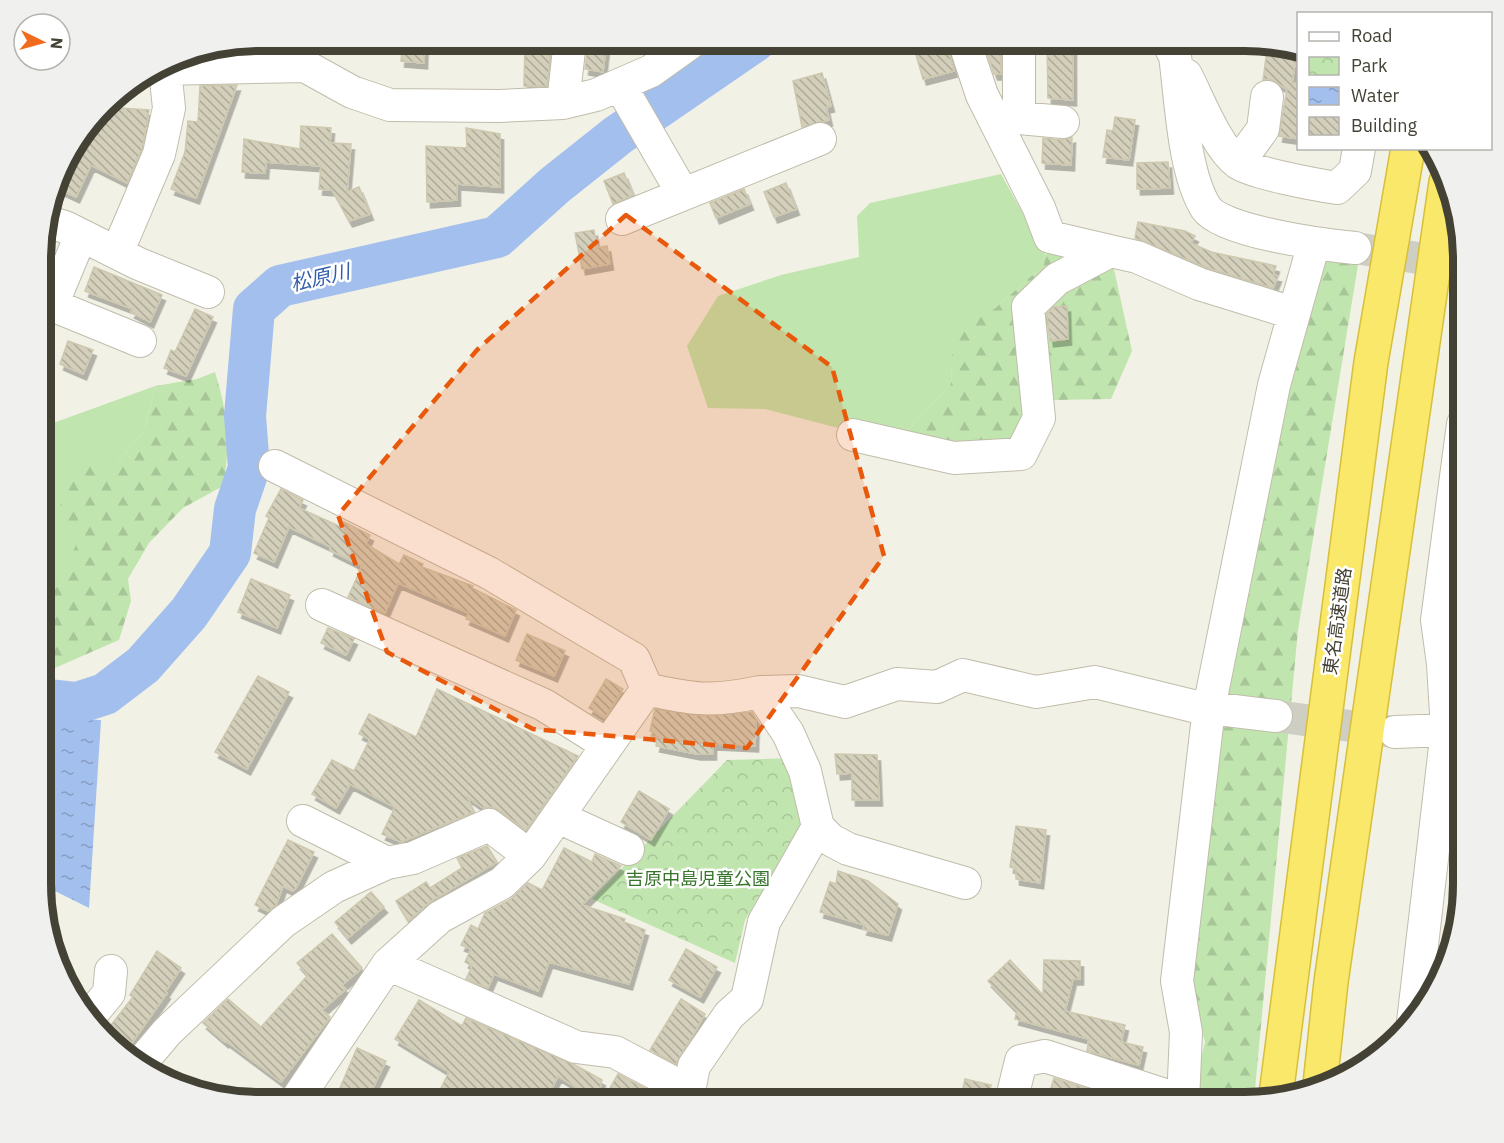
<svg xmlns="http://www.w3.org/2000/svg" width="1504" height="1143" viewBox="0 0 1504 1143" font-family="'IBM Plex Sans','Noto Sans JP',sans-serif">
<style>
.grass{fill:#c1e5af}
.forest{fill:url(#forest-firs)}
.park{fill:url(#park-crowns)}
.water{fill:url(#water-ripples)}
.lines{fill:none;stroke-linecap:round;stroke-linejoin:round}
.river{stroke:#a3bfed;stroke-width:42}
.building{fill:url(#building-back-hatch);stroke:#cec8af;stroke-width:1.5;filter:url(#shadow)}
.minor-tunnel{stroke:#cfcec2;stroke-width:32;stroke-dasharray:32 16;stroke-linecap:butt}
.minor-casing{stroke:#c0bdab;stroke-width:34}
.highway-casing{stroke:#d7bf3a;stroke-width:36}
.minor{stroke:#fff;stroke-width:32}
.highway{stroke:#f9e86a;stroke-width:33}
.marked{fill:#e8590c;fill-opacity:0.2;stroke:#e8590c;stroke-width:4.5;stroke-dasharray:12 8;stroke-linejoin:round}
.labels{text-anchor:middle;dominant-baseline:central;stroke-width:5;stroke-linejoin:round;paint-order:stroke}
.street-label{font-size:18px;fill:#444235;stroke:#fff}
.park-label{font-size:18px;fill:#37742b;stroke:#fff}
.water-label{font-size:20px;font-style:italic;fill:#325eac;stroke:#fff}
.rim{fill:none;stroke:#444235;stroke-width:8}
</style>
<defs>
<pattern id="forest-firs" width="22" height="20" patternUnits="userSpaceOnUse" patternTransform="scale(1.5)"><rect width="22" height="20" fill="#c1e5af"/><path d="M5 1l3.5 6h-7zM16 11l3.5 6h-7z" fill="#a7c697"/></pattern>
<pattern id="park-crowns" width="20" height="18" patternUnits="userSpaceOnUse" patternTransform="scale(1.5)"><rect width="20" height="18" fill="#c1e5af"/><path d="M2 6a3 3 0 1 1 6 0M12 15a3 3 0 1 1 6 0" fill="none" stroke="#a7c697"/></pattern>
<pattern id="water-ripples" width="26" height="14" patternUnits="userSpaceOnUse" patternTransform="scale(1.5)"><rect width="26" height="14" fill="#a3bfed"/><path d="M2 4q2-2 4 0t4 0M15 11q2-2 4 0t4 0" fill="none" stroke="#869dc1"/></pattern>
<pattern id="building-back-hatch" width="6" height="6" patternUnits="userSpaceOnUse" patternTransform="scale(1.5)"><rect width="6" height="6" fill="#d3cfbb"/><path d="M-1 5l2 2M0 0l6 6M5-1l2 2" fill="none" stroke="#adaa99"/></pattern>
<filter id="shadow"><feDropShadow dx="3.5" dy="6" stdDeviation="0" flood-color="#0004"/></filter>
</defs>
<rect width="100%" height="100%" fill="#f2f1e5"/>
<path class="grass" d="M1001,174l48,87 -61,53 -34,13 -3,57 -55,59 -131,-34 -57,-1 -21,-62 31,-50 63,-21 78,-18 -2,-41 13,-13z
M155,386l-11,45 -30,35h-47l10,78 -16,41 -19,9v-171l14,-1z"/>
<path class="forest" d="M1048,244l62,7 22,100 -21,48 -57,1 -33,54 -125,-11 55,-59 2,-57 41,-18 50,-44z
M1327,257l32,2 -61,371 -44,470 -63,2 14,-60 -25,-87 27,-230 105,-455z
M215,372c13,42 16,71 8,114l-40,22 -34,35 -21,36 3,22 -12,39 -78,34 1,-80 19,-9 15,-41 -19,-17 10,-61h47l30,-35 11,-45 42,-7z"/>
<path class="park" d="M793,758l13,65 -61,97 -10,43 -143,-64 135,-139z"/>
<path class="water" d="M41,717l60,3 -12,188 -48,-24z"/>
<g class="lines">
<path class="river" d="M41,699l36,4 28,-9 38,-29 46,-52 41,-60 5,-44 14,-41 -4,-52 9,-107 26,-23 217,-49 58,-52 63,-50 137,-94"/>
</g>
<path class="building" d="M403,41h22l-1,22 -23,-2z
M525,41h27l-5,45h-23z
M912,41h33l9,30 -31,8z
M983,41h18v33h-7z
M1047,41h26v59l-25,-2z
M1268,43l29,7 -5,33h7v56l-20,-3 8,-47 -17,-10 -7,1z
M588,45l18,2 -3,25 -18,-3z
M822,73l9,33 -5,1 3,13 -27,7 -9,-46z
M237,85l-41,113 -25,-9 14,-37 3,-31 10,1 2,-36z
M105,107l44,3 -7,39 -15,34 -36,-18 -15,32 -19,-9 13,-38z
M1115,117l20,3 -6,40 -26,-3 4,-27 6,1z
M301,126l30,2 -1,15 21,1 -4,48 12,-5 11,27 -21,7 -17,-31 -13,-1 2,-23 -55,-4 -1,11 -23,-1 2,-33 56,10z
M466,128l34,6v53l-43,-3v16l-30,2 -1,-56 41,2z
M1072,137l-1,28 -29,-2 1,-25 19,2z
M1168,162l2,26 -33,1v-26z
M624,173l9,22 -20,9 -9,-23z
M786,183l10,26 -22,8 -10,-25z
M744,189l6,15 -34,14 -6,-15z
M1138,222l47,9 10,5 -4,7 20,9 65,14 -3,9 5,1 -5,12 -68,-21 -70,-29z
M594,230l3,18 10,-2 3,18 -28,5 -7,-36z
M94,267l68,28 -12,27 -19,-10 2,-3 -48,-18z
M1067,306l1,33 -18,2 -3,-27 7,-7z
M195,309l18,8 -27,59 -22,-8 7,-18 4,2z
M68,341l25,9 -10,24 -23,-10z
M281,489l22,11 -4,8 42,19 3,-5 26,13 -4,9 33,20 5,-9 19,9 -1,3 51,19 -1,2 44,22 -11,26 -39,-17 3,-6 -71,-30 -13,30 -37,-16 14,-31 -32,-16 1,-3 -42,-20 -15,35 -20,-9 15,-35 -3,-2z
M251,579l39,16 -13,33 -39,-16z
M328,628l26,11 -8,16 -25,-12z
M527,634l38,17 -11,25 -38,-16z
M258,676l31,16 -42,77 -32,-17z
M606,679l17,10 -18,29 -16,-10z
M437,689l141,67 -52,74 -26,-19 -8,-4 -9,1 -17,-12 8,16 -73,30 -19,-8 13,-27 -45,-23 -14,24 -24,-14 20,-34 22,11 16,-32 -11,-5 10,-20 47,23z
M655,709l48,7 49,-4 4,7 -1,27 -42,-2v10h-16l-41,-8 2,-9 -7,-1 2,-4 -3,-1z
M835,754l42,1 2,45h-27v-27l-15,1z
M639,791l30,18 -18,31 -30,-18z
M1016,826l30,4 -6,53 -24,-4v-10l-6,-2z
M288,840l26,12 -18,36 -3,3 -10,-5 -7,19 -8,6 -13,-6z
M487,846l10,16 -66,39 -23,20 -12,-20 30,-19 4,6 32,-20 -5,-10z
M564,848l28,14 3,-8 26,12 -39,39 43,14 -1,3 21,8 -16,54 -80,-22 -11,29 -44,-17 -6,14 -22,-9 6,-13 -7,-4 6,-13 -10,-4 10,-20 7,4 7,-16 26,-14 17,-16 14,7z
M838,871l30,10 30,23 -10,31 -25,-6 2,-4 -45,-13 10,-30 6,2z
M371,892l13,15 -36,31 -13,-16z
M332,934l30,34 -20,17 4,4 -24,21 8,7 -49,65 -55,-41 -1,1 -22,-19 25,-24 33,28 47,-52 -11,-12z
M686,949l31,18 -17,30 -31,-17z
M157,951l24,17 -16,24 2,1 -43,61 -9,-6 -11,-14 29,-37 -3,-2z
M1010,960l33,35 1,-35 36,1v18h-7l-8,32 60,14 -4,17 22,5 -4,18 -52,-14 2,-12 -74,-20 2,-8 -29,-30z
M681,999l24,15 -29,50 -26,-14z
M419,1000l43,26 4,-8 109,47 27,15 -5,20 -39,-24 -13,26h-111l15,-30 -54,-33z
M357,1048l29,13 -20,41h-13l-16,-7z
M618,1074l42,22 -3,6h-55z
M1054,1078l41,13 -2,11h-46z
M965,1079l26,6 -4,17h-27z"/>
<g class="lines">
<path class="minor-tunnel" d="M1355,248l101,16
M1276,716l118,16"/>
<g class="minor-casing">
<path id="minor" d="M1019,41v77l44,4
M1167,41l8,15c6,43 8,115 31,152 16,24 119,37 149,40
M159,69l146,-3 47,26 38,13 109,1 64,-3 33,-8 55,-24 42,-30
M1186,75c12,23 31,73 52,88 14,10 79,22 99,25l18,-17 4,-23
M620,85l63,109
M563,103l7,-62
M1238,163l25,-34 4,-32
M622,219l198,-80
M45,221l20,6 74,37 69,28
M81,235l-29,70 88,36
M1110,251l27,6 62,27 94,29
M117,253l42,-99 10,-46 -4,-39
M1456,264l7,2
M853,435l101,23 67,-4 18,-36 -11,-111 29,-28 53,-28 -60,-14 -11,-29 -57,-113 -18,-54
M275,466l214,107 145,86 13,30c45,11 67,13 113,3l28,41 17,38 13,56 -54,95 -17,77 -18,16 -35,51 -5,25 1,11
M322,605l222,100 62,39
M1456,682l-13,-18 -6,-44 26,-196
M760,692l38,-1 47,11 52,-18 40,3 26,-12 73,17 59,-10 98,24 83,10
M1395,732l52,-2
M558,817l70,32
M303,821l84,42
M818,827l13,13 17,9 117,34
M388,964l188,83 39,5 74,39
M90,1016l19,-23 2,-22
M1413,1022l34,-292 -4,-66
M140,1064l27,-32 116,-110 51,-35 53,-24 26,-5 76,-33 41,31
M295,1102l93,-138 52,-47 62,-34 28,-27 117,-167
M1011,1102l10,-41 24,-5 138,45
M1183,1102l3,-70 -9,-51 32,-273 65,-323 40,-142"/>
</g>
<g class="highway-casing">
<path id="highway" d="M1320,1085l11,-103 115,-800
M1276,1095l95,-733 37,-214"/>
</g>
<use href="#minor" class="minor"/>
<use href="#highway" class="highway"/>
</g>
<path class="marked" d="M626,215l206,152 52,189 -137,192 -214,-19 -146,-77 -49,-137 139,-165z"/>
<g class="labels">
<g class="street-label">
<text transform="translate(1337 621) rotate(-82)">東名高速道路</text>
</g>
<g class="park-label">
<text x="698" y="878">吉原中島児童公園</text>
</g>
<g class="water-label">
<text transform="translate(320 277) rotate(-13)">松原川</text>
</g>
</g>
<path d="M0 0H1504V1143H0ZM259 51H1245A208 208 0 0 1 1453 259V884A208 208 0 0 1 1245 1092H259A208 208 0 0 1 51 884V259A208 208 0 0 1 259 51Z" fill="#f0f0ef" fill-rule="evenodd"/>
<path class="rim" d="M259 51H1245A208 208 0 0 1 1453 259V884A208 208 0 0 1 1245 1092H259A208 208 0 0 1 51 884V259A208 208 0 0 1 259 51Z"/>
<rect x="1297" y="12" width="195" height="138" fill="#ffffff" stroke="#b4b3ae" stroke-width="1.5"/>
<rect x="1309" y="32" width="30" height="9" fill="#ffffff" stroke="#b4b3ae" stroke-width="1.5"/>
<text x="1351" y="42" font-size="18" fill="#444235">Road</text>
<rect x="1309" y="57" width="30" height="18" fill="url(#park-crowns)" stroke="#b4b3ae" stroke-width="1.5"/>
<text x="1351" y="72" font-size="18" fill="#444235">Park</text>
<rect x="1309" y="87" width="30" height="18" fill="url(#water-ripples)" stroke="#b4b3ae" stroke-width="1.5"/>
<text x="1351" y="102" font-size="18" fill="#444235">Water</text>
<rect x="1309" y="117" width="30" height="18" fill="url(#building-back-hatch)" stroke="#b4b3ae" stroke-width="1.5"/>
<text x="1351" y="132" font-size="18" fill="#444235">Building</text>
<g transform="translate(42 42) rotate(95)"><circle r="28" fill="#ffffff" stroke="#b4b3ae" stroke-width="1.5"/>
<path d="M0-4.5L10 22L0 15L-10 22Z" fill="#f26a1c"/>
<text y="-9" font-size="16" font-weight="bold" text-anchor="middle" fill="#444235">N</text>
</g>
</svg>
